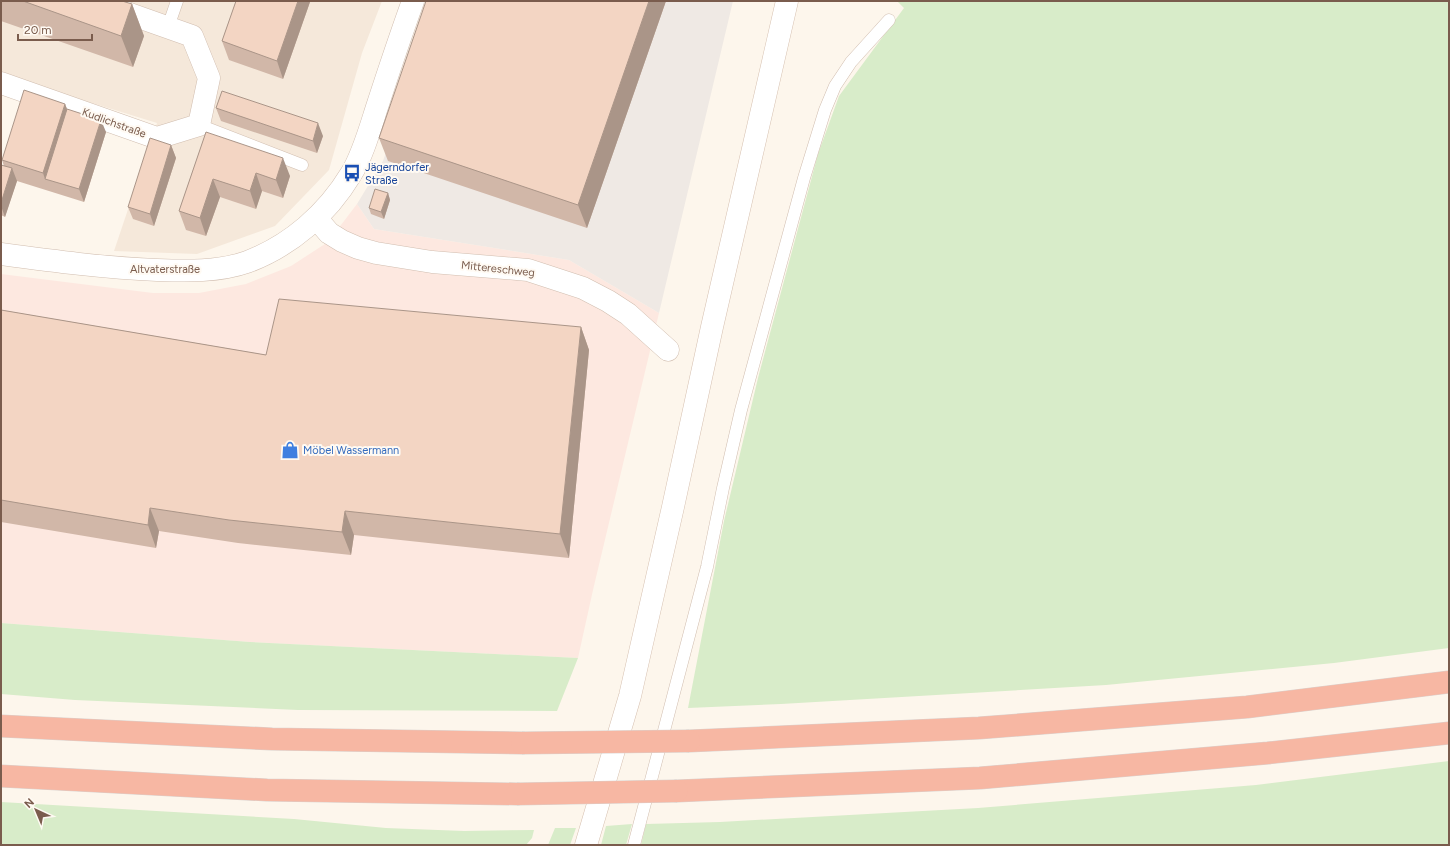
<svg xmlns="http://www.w3.org/2000/svg" width="1450" height="846" viewBox="0 0 1450 846" font-family="Figtree,sans-serif">
<style>
.residential{fill:#f5e8da}
.commercial{fill:#fde8e0}
.industrial{fill:#efe9e4}
.green{fill:#d8ecc9}
.lines{fill:none;stroke-linecap:round;stroke-linejoin:round}
.lane-casing{stroke:#d1beb0;stroke-width:13}
.street-casing{stroke:#d1beb0;stroke-width:23}
.secondary-casing{stroke:#d6c0b0;stroke-width:23}
.highway-casing{stroke:#dad1cd;stroke-width:23}
.lane{stroke:#fff;stroke-width:12}
.street{stroke:#fff;stroke-width:22}
.secondary{stroke:#fff;stroke-width:22}
.highway{stroke:#f7b7a3;stroke-width:22}
.highway-bridge-casing{stroke:#dad1cd;stroke-width:23;stroke-linecap:butt}
.highway-bridge{stroke:#f7b7a3;stroke-width:22}
.wall{fill:#d1b7a8}
.shaded-wall{fill:#aa9588}
.building{fill:#f3d5c3;stroke:#aa9588}
.labels{text-anchor:middle;dominant-baseline:central;stroke-width:4;stroke-linejoin:round;paint-order:stroke}
.street-label{font-size:11px;fill:#7a5c4d;stroke:#fffaf3}
.transit-label{font-size:11px;fill:#164399;stroke:#fffaf3;text-anchor:start}
.shop-label{font-size:11px;fill:#366cbe;stroke:#fffaf3;text-anchor:start}
</style>
<rect width="100%" height="100%" fill="#fdf6ec"/>
<path class="residential" d="M1,1h381l-20,52 -33,117 -54,56 -78,28 -83,-3 43,-128 -156,-48z"/>
<path class="commercial" d="M357,204l17,25 195,31 90,53 -66,277 -15,68 -328,-16 -249,-19v-349l152,19h46l47,-9 45,-18 37,-24z"/>
<path class="industrial" d="M438,1h295l-74,312 -90,-53 -195,-31 -17,-25 26,-43z"/>
<path class="green" d="M897,1h552v647l-115,15 -228,22 -325,19 -93,4 36,-187 34,-143 60,-224 21,-58 65,-88z
M1,623l249,19 328,16 -21,53 -259,-1 -223,-10 -74,-6z
M1449,761v84h-808l5,-21 74,-2 258,-14 278,-23z
M1,802l293,17 92,9 78,3 70,-1 -2,8 -6,7h-525z
M632,824l-6,21h-25l5,-19z
M555,828h21l-6,17h-22z"/>
<g class="lines">
<g class="lane-casing">
<path id="lane" d="M168,27l9,-26
M199,125l103,40
M634,845l73,-278 16,-79 18,-78 63,-232 21,-68 10,-24 16,-24 38,-42"/>
</g>
<g class="street-casing">
<path id="street" d="M1,83l156,55 42,-13 10,-47 -17,-42 -99,-35
M317,219l12,14 13,8 16,7 18,5 56,9 96,8 55,18 25,13 20,13 40,36
M1,254c52,7 104,14 156,16 29,1 62,2 90,-8 43,-16 80,-48 104,-88 11,-17 19,-45 25,-64 12,-37 24,-73 37,-109"/>
</g>
<g class="secondary-casing">
<path id="secondary" d="M586,845l44,-149 43,-189 39,-180 75,-326"/>
</g>
<g class="highway-casing">
<path id="highway" d="M1,726l271,13 250,4
M689,741l290,-13 268,-21 202,-25
M1,776l266,14 250,4
M677,791l303,-13 288,-25 181,-20"/>
</g>
<use href="#lane" class="lane"/>
<use href="#street" class="street"/>
<use href="#secondary" class="secondary"/>
<use href="#highway" class="highway"/>
<g class="highway-bridge-casing">
<path id="highway-bridge" d="M522,743l167,-2
M517,794l160,-3"/>
</g>
<use href="#highway-bridge" class="highway-bridge"/>
</g>
<path class="wall" d="M1,1h121l10,3 12,32 -11,31 -132,-46z
M236,1h74v1l-27,77 -54,-19 -7,-19z
M666,1l-79,227 -199,-67 -9,-23z
M65,104l2,5 39,23 -22,70 -67,-21 -12,36 -4,-2v-50l3,1 -2,-6z
M216,108l107,28 -6,17 -96,-32z
M206,132l84,44 -7,22 -21,-7 -6,18 -36,-12 -14,39 -20,-6 -7,-19z
M171,145l5,13 -22,68 -21,-7 -5,-12z
M388,193l2,7 -6,19 -13,-5 -2,-6z
M1,310l265,45 315,-28 8,23 -20,208 -215,-23 -3,20 -113,-12 -79,-12 -3,17 -155,-26z"/>
<path class="shaded-wall" d="M298,1h12v1l-27,77 -6,-18z
M649,1h17l-79,227 -9,-23z
M132,4l12,32 -11,31 -12,-31z
M65,104l7,18 -27,57 -2,-6z
M101,120l5,12 -22,70 -5,-13z
M318,123l5,13 -6,17 -4,-12z
M171,145l5,13 -22,68 -4,-12z
M283,158l7,18 -7,22 -7,-18z
M12,168l5,13 -12,36 -4,-11v-3z
M256,173l6,18 -6,18 -6,-18z
M213,179l7,18 -14,39 -6,-18z
M388,193l2,7 -6,19 -3,-7z
M581,327l8,23 -20,208 -9,-24z
M150,508l9,23 -3,17 -8,-23z
M345,511l9,24 -3,20 -9,-23z"/>
<path class="building" d="M23,1h99l10,3 -11,32z
M236,1h62l-21,60 -55,-20z
M426,1h223l-71,204 -199,-67z
M24,90l41,14 -22,69 -41,-13z
M222,91l96,32 -5,18 -97,-33z
M67,109l34,11 -22,69 -34,-10z
M206,132l77,26 -7,22 -20,-7 -6,18 -37,-12 -13,39 -21,-7z
M150,138l21,7 -21,69 -22,-7z
M1,165l11,3 -11,35z
M375,189l13,4 -7,19 -12,-4z
M279,299l302,28 -21,207 -215,-23 -3,21 -113,-12 -79,-12 -2,17 -147,-25v-190l265,45z"/>
<defs>
<g id="bus-bare" transform="scale(1.38)"><path d="M-5-6H5V4H4V6H2V4H-2V6H-4V4H-5ZM-3.5-4V0h7V-4ZM-3.5 1.2v1.5H-2V1.2ZM2 1.2v1.5H3.5V1.2Z" fill="#1a4fb4" stroke="#fffaf3" stroke-width="2.5" paint-order="stroke"/></g>
<g id="shop-bare" transform="scale(1.38)"><path d="M-5-2.5h2.3a2.7 3.5 0 0 1 5.4 0H5L5.5 6h-11ZM-1.5-2.5h3a1.5 2.3 0 0 0-3 0Z" fill="#3f7fe0" stroke="#fffaf3" stroke-width="2.5" paint-order="stroke"/></g>
</defs>
<g fill-rule="evenodd">
<use href="#bus-bare" x="352" y="173"/>
<use href="#shop-bare" x="290" y="450"/>
</g>
<g class="labels">
<g class="street-label">
<text transform="translate(114 123) rotate(20)">Kudlichstraße</text>
<text x="165" y="269">Altvaterstraße</text>
<text transform="translate(498 269) rotate(6)">Mittereschweg</text>
</g>
<g class="transit-label">
<text x="365" y="167">Jägerndorfer<tspan x="365" dy="13">Straße</tspan></text>
</g>
<g class="shop-label">
<text x="303" y="450">Möbel Wassermann</text>
</g>
</g>
<rect width="1450" height="846" fill="none" stroke="#7a5c4d" stroke-width="4"/>
<g transform="translate(36 810) rotate(316)" stroke="#fffaf3" stroke-width="3" paint-order="stroke">
<path d="M0-3L7 15L0 10L-7 15Z" fill="#7a5c4d"/>
<text y="-6" font-size="11" font-weight="bold" text-anchor="middle" fill="#7a5c4d">N</text>
</g>
<path d="M18 34v6h74v-6" fill="none" stroke="#7a5c4d" stroke-width="2"/>
<text x="24" y="34" font-size="12" fill="#7a5c4d" stroke="#fffaf3" stroke-width="3" paint-order="stroke">20 m</text>
</svg>
